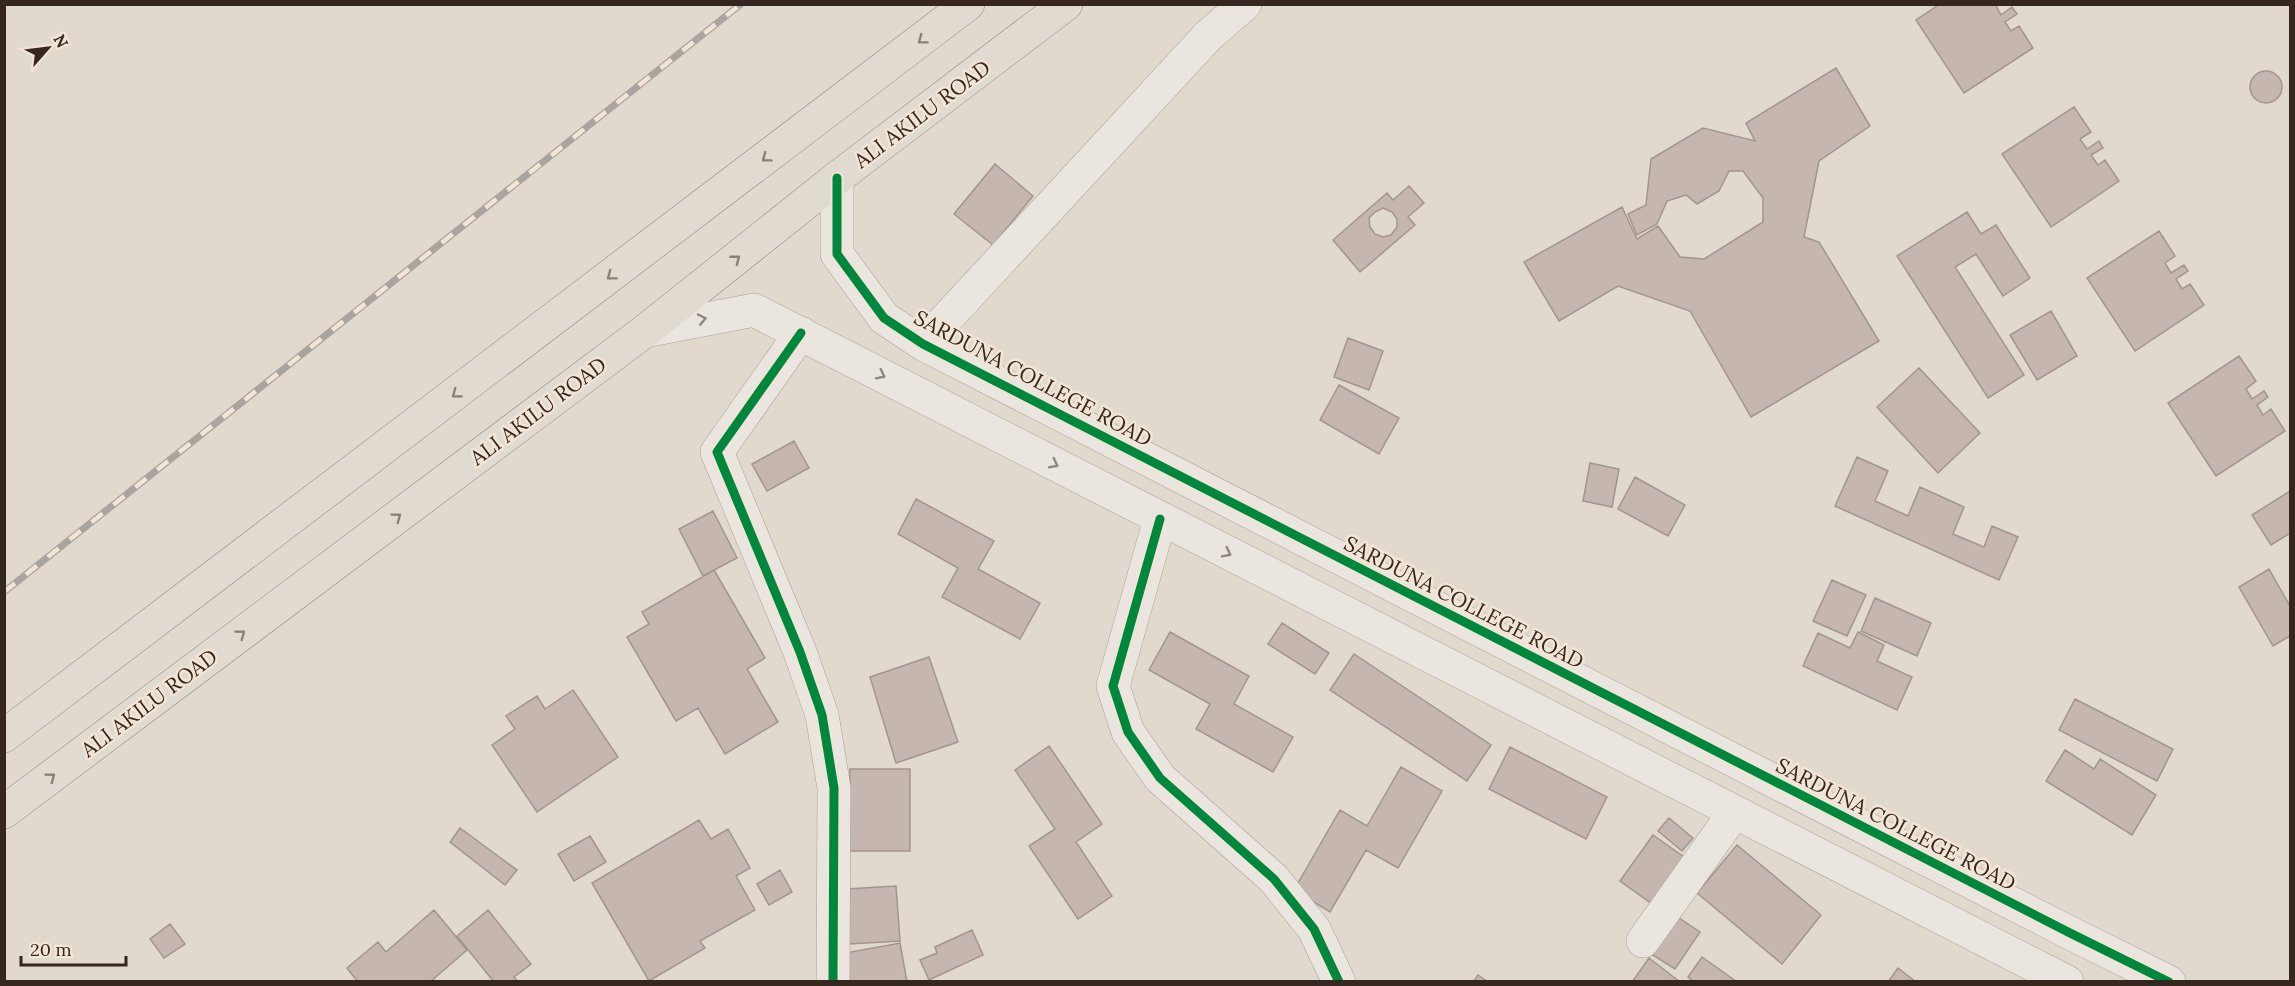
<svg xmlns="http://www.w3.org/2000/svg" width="2295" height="986" viewBox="0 0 2295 986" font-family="Lora,serif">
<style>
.building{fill:#c5b7af;stroke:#a2958e;stroke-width:1.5;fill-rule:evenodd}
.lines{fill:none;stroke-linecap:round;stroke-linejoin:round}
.minor-casing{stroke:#a79f96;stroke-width:34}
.major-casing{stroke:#8d847e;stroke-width:34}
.minor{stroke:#eae5de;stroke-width:33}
.major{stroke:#e1dad1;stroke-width:33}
.rail-casing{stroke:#aaa49e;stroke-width:7}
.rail{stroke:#f2e5d5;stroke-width:4.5;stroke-dasharray:14;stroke-linecap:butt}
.cycleway-casing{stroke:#f2e5d5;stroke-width:13}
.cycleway{stroke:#00873e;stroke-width:9}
.oneway{stroke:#8b8078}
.oneway2{stroke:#90867f}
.labels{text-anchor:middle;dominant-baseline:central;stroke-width:5;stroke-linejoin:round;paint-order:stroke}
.street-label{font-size:21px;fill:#352720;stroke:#f2e5d5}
</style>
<rect width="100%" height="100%" fill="#e2d9ce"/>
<path class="building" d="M1940,4h55l6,11 11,-8 5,7 -12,8 6,9 8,-5 14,22 -69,45 -48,-73z
M1836,68l34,58 -51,35 -15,76 15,5 60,99 -128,76 -61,-106 -72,-25 -59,35 -35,-59 98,-55 15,32 21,-13 22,31 24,2 59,-37v-24l-20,-27h-14l-10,20 -22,13 -11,-9 -19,6 -10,23 -20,11 -9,-21 18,-9 5,-46 52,-31 52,13 -9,-18z
M2250 87a16 16 0 1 1 32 0a16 16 0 1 1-32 0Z
M2074,107l17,25 -11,7 7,10 12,-8 4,7 -12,7 7,10 7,-5 14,21 -68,46 -49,-73z
M995,164l38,32 -40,49 -39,-31z
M1409,186l15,17 -16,14 7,8 -55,47 -27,-32 54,-47 6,7zM1383,208l9,4 5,7v8l-6,8 -8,2 -8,-3 -5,-7 -1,-9 6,-6z
M1967,212l14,22 15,-9 34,53 -27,18 -27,-42 -21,13 69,108 -36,23 -91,-142z
M2159,231l16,25 -10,7 6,10 13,-8 4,6 -12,8 6,10 8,-5 14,21 -69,46 -48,-73z
M2051,311l26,45 -40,24 -27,-45z
M1348,338l35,13 -14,39 -35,-13z
M2239,356l17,25 -10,8 6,10 12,-8 4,6 -11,8 6,10 8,-6 14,22 -69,45 -48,-73z
M1919,368l61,65 -42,40 -61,-66z
M1339,385l60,33 -20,36 -59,-34z
M794,441l15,27 -42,23 -15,-27z
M1857,457l31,14 -13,30 33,15 12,-29 44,20 -11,27 31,13 8,-21 26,11 -19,43 -164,-74z
M1590,463l29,6 -7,38 -29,-6z
M1635,477l50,28 -17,31 -50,-27z
M2290,491v42l-19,12 -19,-30z
M916,499l78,42 -16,28 62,34 -20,36 -78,-42 16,-29 -60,-34z
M713,511l24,47 -34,18 -24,-47z
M2269,569l21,37v30l-17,10 -34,-59z
M714,570l51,88 -18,11 31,53 -53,32 -27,-46 -22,13 -49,-84 22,-13 -7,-12z
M1832,580l34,15 -19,41 -34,-15z
M1875,598l56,25 -14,33 -56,-25z
M1282,623l47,30 -14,21 -47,-30z
M1170,632l79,44 -15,28 59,33 -20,35 -77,-43 14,-25 -61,-34z
M1858,632l26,13 -7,16 35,16 -15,33 -94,-44 15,-33 32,15z
M1354,654l137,91 -24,36 -137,-91z
M929,657l29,85 -62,21 -26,-86z
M573,690l45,67 -81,55 -45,-67 23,-16 -9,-13 31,-20 8,13z
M2075,699l98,50 -16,32 -98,-51z
M1049,746l53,78 -26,18 36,54 -34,23 -49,-73 26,-17 -40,-59z
M1510,747l97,50 -21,42 -97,-50z
M2065,750l29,19 6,-10 56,36 -24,40 -86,-54z
M1401,767l41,24 -44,77 -32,-18 -36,62 -36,-22 46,-80 27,16z
M850,769h60v82h-60z
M1669,818l24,20 -11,13 -24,-20z
M699,820l12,19 17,-10 22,39 -14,8 19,34 -55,31 5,7 -56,33 -57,-98z
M460,828l57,42 -12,15 -55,-43z
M1653,835l31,22 -32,47 -32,-23z
M590,836l16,26 -32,19 -16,-27z
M1737,845l84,70 -39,49 -85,-71z
M780,870l12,22 -23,13 -12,-21z
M896,886l4,55 -51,3 -3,-55z
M434,910l33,40 -37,32h-72l-11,-14 31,-26 8,10z
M488,910l43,54 -17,13 4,5h-24l-37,-46z
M1673,914l27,18 -25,37 -27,-17z
M170,924l15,20 -21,14 -14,-19z
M972,930l11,25 -54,25 -9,-20 17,-7 -2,-6z
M900,943l7,39h-57l-5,-29z
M1702,957l35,25h-43l-6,-5z
M1649,958l31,24h-48z
M1898,968l18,14h-28z
M1478,975l10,7h-15z"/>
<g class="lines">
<g class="minor-casing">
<path id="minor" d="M837,178v76l47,64 39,26 1147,589 99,49
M645,331l109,-21 1313,672
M801,333l-84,119 83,200 22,63 12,73 -1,194
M923,344l285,-308 37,-32
M1160,519l-47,167 15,46 32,46 114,101 40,50 25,53
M1643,941l91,-128"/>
</g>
<g class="major-casing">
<path id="major" d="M4,736l964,-732
M4,812l641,-481 192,-153 229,-174"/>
</g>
<use href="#minor" class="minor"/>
<use href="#major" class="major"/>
<g class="rail-casing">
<path id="rail" d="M4,592l737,-588"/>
</g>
<use href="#rail" class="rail"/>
<g class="cycleway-casing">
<path id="cycleway" d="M837,178v76l47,64 39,26 1147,589 99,49
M801,333l-84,119 83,200 22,63 12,73 -1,194
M1160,519l-47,167 15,46 32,46 114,101 40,50 25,53"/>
</g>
<use href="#cycleway" class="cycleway"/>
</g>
<defs><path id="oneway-chevron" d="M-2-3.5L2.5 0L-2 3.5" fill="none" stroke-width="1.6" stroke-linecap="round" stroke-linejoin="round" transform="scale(1.5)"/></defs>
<g class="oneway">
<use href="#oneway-chevron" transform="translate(922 40) rotate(143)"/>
<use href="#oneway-chevron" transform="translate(766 158) rotate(143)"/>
<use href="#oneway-chevron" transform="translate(736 259) rotate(-38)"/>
<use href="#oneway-chevron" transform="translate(611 276) rotate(143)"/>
<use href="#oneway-chevron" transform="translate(456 394) rotate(143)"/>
<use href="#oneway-chevron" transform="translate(397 517) rotate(-37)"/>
<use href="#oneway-chevron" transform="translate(241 634) rotate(-37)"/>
<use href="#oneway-chevron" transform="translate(51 777) rotate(-37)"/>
</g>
<g class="oneway2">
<use href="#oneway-chevron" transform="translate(702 319) rotate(-12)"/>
<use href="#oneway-chevron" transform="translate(881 375) rotate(27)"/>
<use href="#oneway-chevron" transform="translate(1054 464) rotate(27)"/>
<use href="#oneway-chevron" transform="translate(1227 553) rotate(27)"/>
</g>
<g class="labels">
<g class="street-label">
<text transform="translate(922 114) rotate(-37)">ALI AKILU ROAD</text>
<text transform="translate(1033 378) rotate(28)">SARDUNA COLLEGE ROAD</text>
<text transform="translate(538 411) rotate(-37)">ALI AKILU ROAD</text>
<text transform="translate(1464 602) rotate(27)">SARDUNA COLLEGE ROAD</text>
<text transform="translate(149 703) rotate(-37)">ALI AKILU ROAD</text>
<text transform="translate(1896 824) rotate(27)">SARDUNA COLLEGE ROAD</text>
</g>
</g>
<rect width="2295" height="986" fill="none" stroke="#352720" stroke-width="12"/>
<g transform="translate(48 48) rotate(62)" stroke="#f2e5d5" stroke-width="4.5" paint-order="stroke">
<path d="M0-4.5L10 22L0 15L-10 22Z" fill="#352720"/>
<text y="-9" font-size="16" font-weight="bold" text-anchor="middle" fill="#352720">N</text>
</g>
<path d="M21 956v9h105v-9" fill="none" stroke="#352720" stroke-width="3"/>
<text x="30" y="956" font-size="18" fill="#352720" stroke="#f2e5d5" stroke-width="4.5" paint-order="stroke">20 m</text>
</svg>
